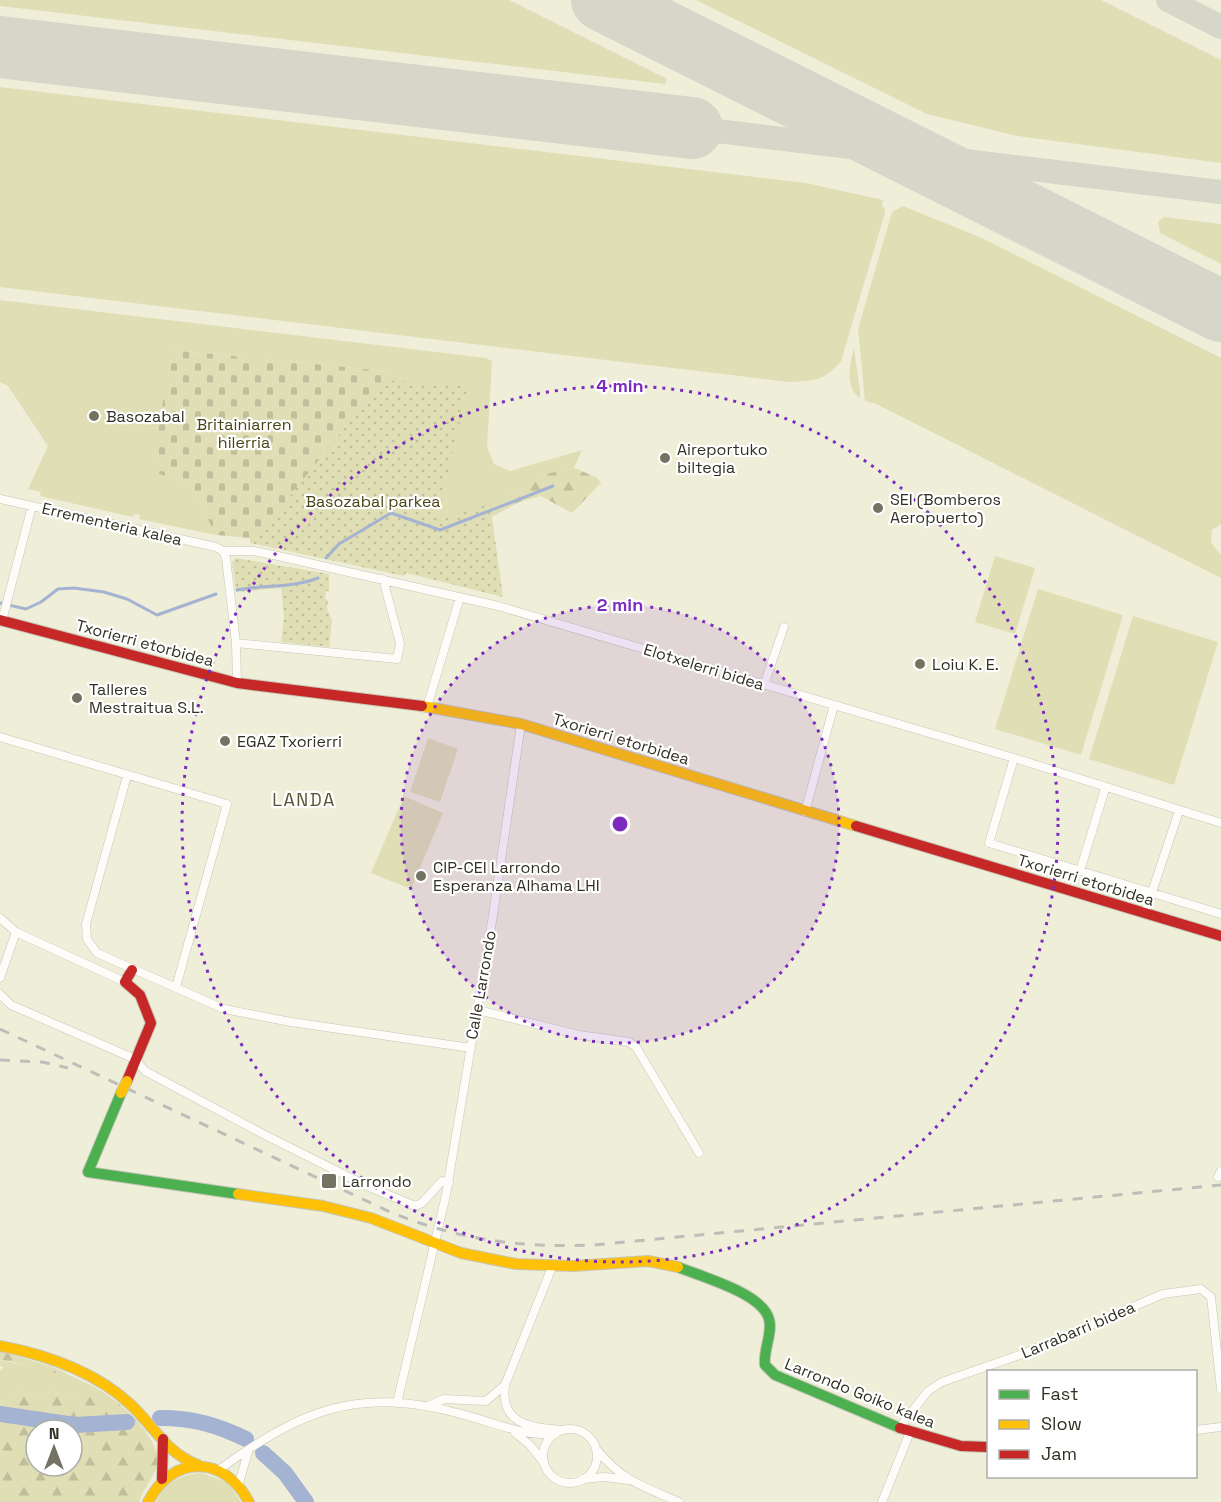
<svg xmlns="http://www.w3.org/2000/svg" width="1221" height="1502" viewBox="0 0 1221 1502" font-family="'Space Grotesk',sans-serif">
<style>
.green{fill:#e0deb5}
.forest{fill:url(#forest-firs);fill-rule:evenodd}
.cemetery{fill:url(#cemetery-stones)}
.park{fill:url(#park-dots)}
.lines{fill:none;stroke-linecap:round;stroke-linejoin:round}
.stream{stroke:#a4b3d2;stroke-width:3}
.river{stroke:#a4b3d2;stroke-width:16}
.taxiway{stroke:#d6d6c9;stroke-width:24}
.runway{stroke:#d6d6c9;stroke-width:62}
.street-casing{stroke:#c6c6b6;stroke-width:9}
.fast-casing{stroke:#c6c6b6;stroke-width:12}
.slow-casing{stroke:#c6c6b6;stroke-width:12}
.jam-casing{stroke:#c6c6b6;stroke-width:12}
.street{stroke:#fdfcf9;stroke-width:8}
.fast{stroke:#4caf50;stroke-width:10}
.slow{stroke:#ffc107;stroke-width:10}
.jam{stroke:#c62828;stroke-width:10}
.rail{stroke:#bebeb9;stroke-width:3;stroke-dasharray:10 10;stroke-linecap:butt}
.slow-bridge-casing{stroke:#c6c6b6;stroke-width:12;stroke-linecap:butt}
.slow-bridge{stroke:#ffc107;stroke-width:10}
.ring{fill:none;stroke:#7b2cbf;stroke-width:3;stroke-dasharray:3 6}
.poi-dot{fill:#747363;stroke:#fff;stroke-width:2}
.labels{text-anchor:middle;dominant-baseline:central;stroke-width:4.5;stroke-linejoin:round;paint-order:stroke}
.poi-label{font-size:16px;fill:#313123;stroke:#fff;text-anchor:start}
.park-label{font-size:16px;fill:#484514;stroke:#fff}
.street-label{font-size:16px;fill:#313123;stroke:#fff}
.neighbourhood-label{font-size:18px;letter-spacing:1.5px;fill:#585636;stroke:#fff}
.centre{fill:#7b2cbf;stroke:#fff;stroke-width:3}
.ring-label{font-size:18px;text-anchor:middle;font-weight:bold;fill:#7b2cbf;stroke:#fff;stroke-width:4.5;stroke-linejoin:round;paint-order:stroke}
</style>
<defs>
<pattern id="forest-firs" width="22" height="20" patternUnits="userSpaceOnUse" patternTransform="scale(1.5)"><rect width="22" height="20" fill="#e0deb5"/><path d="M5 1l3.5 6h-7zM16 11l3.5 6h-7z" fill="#c1bf9b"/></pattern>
<pattern id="cemetery-stones" width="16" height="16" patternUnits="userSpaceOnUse" patternTransform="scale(1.5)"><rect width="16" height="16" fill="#e0deb5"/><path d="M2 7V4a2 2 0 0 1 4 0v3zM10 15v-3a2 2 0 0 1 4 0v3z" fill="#c1bf9b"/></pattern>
<pattern id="park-dots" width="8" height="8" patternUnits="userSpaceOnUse" patternTransform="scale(1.5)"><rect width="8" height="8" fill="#e0deb5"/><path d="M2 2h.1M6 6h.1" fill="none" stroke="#c1bf9b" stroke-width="1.8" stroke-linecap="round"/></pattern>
</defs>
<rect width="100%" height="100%" fill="#efeed9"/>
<path class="green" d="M0,0h509l158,79 -2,5 -665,-78z
M696,0h405l120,60v103l-204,-27 -90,-22z
M0,87l806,96 77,17 -1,6 3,2v5l-44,148c-15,20 -29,20 -53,21l-788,-95z
M903,206l79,32 239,120v166l-9,6 -1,13 10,12v23l-345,-174 -11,-3 -7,-72 34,-117z
M1164,217l57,7v40l-61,-31 -2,-11z
M0,300l486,58 6,3 -5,86 7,17 16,7 72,-21 -8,18 -29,6 -24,17 -17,3 -14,9 -53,19 -187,16 28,-27 105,-131 4,-9 -215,-21 -20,122 21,6 19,10 24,47 -77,-16 1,-4 -6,-1 -1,3 -93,-21 1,-4 -13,-3 20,-43 -40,-60 -8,-4z
M854,348l6,44v6c-16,-11 -10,-35 -6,-50z
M995,556l40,12 -20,66 -40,-12z
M1038,589l85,26 -42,140 -86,-26z
M1133,616l85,26 -44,143 -85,-26z
M428,738l30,11 -18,53 -30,-10z
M404,796l39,17 -32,76 -40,-16z
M0,1360l55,12 -2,-5 31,15 -8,1 2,8 -3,10 -22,-10 -18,5 -21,-6 -4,8 -10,5v-32l4,-4 -4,-1z
M202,1473l26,10 13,19h-85c9,-20 26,-28 46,-29z"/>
<path class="forest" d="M574,468l22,9 5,6 -29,30 -31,-17 -22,6 -40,22 -194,17 152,-22v2l53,-18 14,-9 17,-3 24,-17z
M0,1351l53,16 3,6c-21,-1 -37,-12 -56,-13z
M84,1382c25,9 79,53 73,83 -3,13 -14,24 -18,37h-139v-99l10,-5 4,-8 21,6 18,-5 22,10 3,-10 -2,-8zM36,1430h36v36h-36z"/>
<path class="cemetery" d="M171,350l216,21 -4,9 -105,131 -28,27 -34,-3 -24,-47 -19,-10 -21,-6z"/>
<path class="park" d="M383,380l85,6 -31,135 53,-18 13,94 -97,-24 -2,3 -154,-33v-5l28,-27z
M236,558l93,16v17h-3l-1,8 3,1 -1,8 5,13 -3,26 -48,-5 3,-25 -3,-29 -45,4 -4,-30z"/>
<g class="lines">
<path class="stream" d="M326,558l13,-14 52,-31 49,17 113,-44
M237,590c27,-5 55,-2 81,-12
M0,603l26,6 15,-7 17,-13 16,-1 30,4 23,7 30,16 59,-21"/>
<path class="river" d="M0,1414l75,11 52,-3
M160,1418c33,0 57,7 86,21
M263,1453l22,20 21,29"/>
<path class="taxiway" d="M1168,0l53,27
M793,96l53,24 67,23
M692,128l529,64"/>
<path class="runway" d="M602,0l619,311
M0,47l692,81"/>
<g class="street-casing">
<path id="street" d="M0,499l216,48 7,4
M223,551h30l25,5 220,50 516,152 207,65
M223,551l3,7 10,85 1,40
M2,621l30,-115
M236,643l161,16 3,-16 -17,-64
M764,685l20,-58
M427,707l33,-110
M0,737l227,67 -51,183
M1014,758l-25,85 232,71
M127,776l-41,148 1,15 10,14 127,56 67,13 180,26
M805,812l29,-107
M1080,871l25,-82
M1145,913l34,-102
M0,918l16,14
M0,978l16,-46 109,50
M0,994l11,11 124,54 10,12 118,63 104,52 48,20 7,-3 20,-22 7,2
M478,1010l101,25 50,7 7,5 63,106
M1218,1177l3,-6
M552,1267l-47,118c-5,40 25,42 57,45
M397,1403l49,-208 47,-280 28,-191
M428,1406l16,-7 42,2 19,-16
M899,1428l29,-37 14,-9 83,-29 138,-59 38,-5 10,8 10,92
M543 1456a27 27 0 1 1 54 0a27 27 0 1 1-54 0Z
M1196,1430l25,-3
M515,1433l15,12 14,18
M596,1449c28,33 44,36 83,53
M220,1469c80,-58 137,-83 237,-56 34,8 62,23 98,21
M583,1479l22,-2 23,3
M239,1483l9,-31
M882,1502l28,-70"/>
</g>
<g class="fast-casing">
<path id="fast" d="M121,1093l-33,79 150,22
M678,1267c24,10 84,26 91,52 4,14 -6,31 -4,46l10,10 125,53"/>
</g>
<g class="slow-casing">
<path id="slow" d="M422,706l99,18 335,102
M238,1194l85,12 48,12 90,35 55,11 57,2 75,-5 30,6
M0,1346c47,9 94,25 130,58 23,21 37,50 68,61
M148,1502c25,-48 76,-47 101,0"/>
</g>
<g class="jam-casing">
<path id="jam" d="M0,620l237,63 185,23
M856,826l365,110
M127,1081l24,-58 -11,-28 -15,-13 7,-12
M900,1428l61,18 27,1
M162,1479l1,-40"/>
</g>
<use href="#street" class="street"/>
<use href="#fast" class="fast"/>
<use href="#slow" class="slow"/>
<use href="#jam" class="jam"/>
<path class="rail" d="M0,1029l390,183c69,28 130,36 204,33l627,-60
M0,1060l42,2 26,6"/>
<g class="slow-bridge-casing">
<path id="slow-bridge" d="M121,1093l6,-12"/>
</g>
<use href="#slow-bridge" class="slow-bridge"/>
</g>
<circle cx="620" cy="824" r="219" fill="#7b2cbf" fill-opacity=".12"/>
<g class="ring">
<circle cx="620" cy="824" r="219"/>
<circle cx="620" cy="824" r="438"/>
</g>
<g class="poi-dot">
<circle cx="94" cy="416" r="6"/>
<circle cx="665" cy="458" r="6"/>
<circle cx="878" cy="508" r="6"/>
<circle cx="920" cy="664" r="6"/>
<circle cx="77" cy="698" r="6"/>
<circle cx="225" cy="741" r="6"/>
<circle cx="421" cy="876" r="6"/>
<rect x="321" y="1173" width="16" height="16" rx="3"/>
</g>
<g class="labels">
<g class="poi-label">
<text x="106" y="416">Basozabal</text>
<text x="677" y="449">Aireportuko<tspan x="677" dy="18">biltegia</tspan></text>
<text x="890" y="499">SEI (Bomberos<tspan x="890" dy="18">Aeropuerto)</tspan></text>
<text x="932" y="664">Loiu K. E.</text>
<text x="89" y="689">Talleres<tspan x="89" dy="18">Mestraitua S.L.</tspan></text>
<text x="237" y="741">EGAZ Txorierri</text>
<text x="433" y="867">CIP-CEI Larrondo<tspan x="433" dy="18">Esperanza Alhama LHI</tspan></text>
<text x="342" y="1181">Larrondo</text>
</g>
<g class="park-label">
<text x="244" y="424">Britainiarren<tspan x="244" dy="18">hilerria</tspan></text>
<text x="373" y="501">Basozabal parkea</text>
</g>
<g class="street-label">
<text transform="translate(112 524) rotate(13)">Errementeria kalea</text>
<text transform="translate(145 643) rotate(15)">Txorierri etorbidea</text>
<text transform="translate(704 667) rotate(17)">Elotxelerri bidea</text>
<text transform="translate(621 739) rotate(17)">Txorierri etorbidea</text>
<text transform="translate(1086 880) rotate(17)">Txorierri etorbidea</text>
<text transform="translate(481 985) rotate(-80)">Calle Larrondo</text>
<text transform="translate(1078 1330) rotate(-23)">Larrabarri bidea</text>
<text transform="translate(860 1393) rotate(22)">Larrondo Goiko kalea</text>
</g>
<g class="neighbourhood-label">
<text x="304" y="799">LANDA</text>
</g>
</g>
<circle cx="620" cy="824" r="9" class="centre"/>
<g class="ring-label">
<text x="620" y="392">4 min</text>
<text x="620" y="611">2 min</text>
</g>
<rect x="987" y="1370" width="210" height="108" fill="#ffffff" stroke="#adada7" stroke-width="1.5"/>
<rect x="999" y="1390" width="30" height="9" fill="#4caf50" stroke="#adada7" stroke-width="1.5"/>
<text x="1041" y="1400" font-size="18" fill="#313123">Fast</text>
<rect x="999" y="1420" width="30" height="9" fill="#ffc107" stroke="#adada7" stroke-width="1.5"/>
<text x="1041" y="1430" font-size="18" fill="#313123">Slow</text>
<rect x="999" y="1450" width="30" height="9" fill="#c62828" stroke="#adada7" stroke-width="1.5"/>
<text x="1041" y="1460" font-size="18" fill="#313123">Jam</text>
<g transform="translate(54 1448)"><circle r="28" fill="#ffffff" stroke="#adada7" stroke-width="1.5"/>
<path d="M0-4.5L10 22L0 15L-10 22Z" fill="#747363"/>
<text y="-9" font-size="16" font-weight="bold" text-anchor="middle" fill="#313123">N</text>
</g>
</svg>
